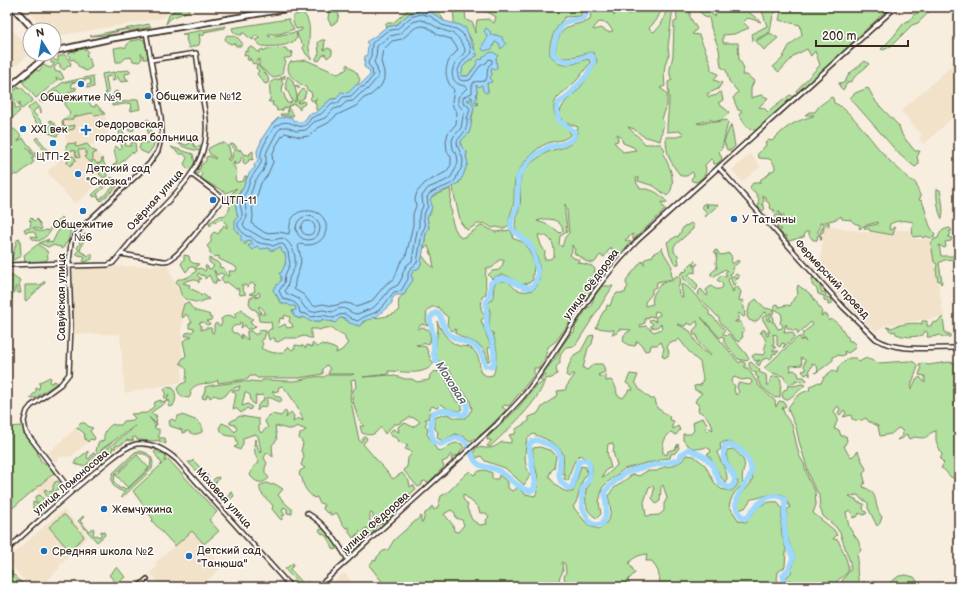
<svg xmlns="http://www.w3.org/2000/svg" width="966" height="594" viewBox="0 0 966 594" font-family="'Balsamiq Sans',sans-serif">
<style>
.built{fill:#f2e2ca}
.green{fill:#b1e09f;stroke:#76855e;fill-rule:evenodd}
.water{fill:#9cd7fd;stroke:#7592a4}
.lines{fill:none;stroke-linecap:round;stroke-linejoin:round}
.shore{stroke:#626f77;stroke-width:1}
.river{stroke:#9cd7fd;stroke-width:5.5}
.street-casing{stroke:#3b2a1e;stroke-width:6}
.secondary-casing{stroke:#3b2a1e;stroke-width:8}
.street{stroke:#fff;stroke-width:3}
.secondary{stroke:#fff;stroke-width:4.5}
.poi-dot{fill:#1f6fb2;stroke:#fff;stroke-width:1.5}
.labels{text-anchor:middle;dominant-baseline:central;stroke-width:3;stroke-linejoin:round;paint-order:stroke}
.poi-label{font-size:11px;fill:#3b2a1e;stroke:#fff;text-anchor:start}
.street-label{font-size:11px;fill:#3b2a1e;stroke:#fff}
.water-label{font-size:12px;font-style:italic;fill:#585e61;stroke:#fff}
</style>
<rect width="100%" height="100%" fill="#f7eee0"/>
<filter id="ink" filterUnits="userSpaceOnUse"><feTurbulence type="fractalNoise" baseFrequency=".025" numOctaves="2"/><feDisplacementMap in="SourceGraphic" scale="8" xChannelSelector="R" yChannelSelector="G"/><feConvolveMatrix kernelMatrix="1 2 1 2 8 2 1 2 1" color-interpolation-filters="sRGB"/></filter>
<g filter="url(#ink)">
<path class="built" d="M30,7h144l-11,11 -105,18 -4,-1v-5h-9l-18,-21z
M7,24l23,26v3l-23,21z
M959,59v53l-35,32 -5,-5 3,-4 -21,-24z
M97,109l8,5 3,23 -5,4 -16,5 5,7 5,-1 5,6 5,18 -31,27 -3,-1 -25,-29v-2l21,-19 -7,-31z
M750,154l11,12 -19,16 -10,-12z
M824,226l70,10v-6h17l1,9h18l14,78 -58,8 -10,6 -18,-15 -39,-43z
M167,265l17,37 -2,27v53l-57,11 -5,-59h-42l-2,1 -3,-3v-64z
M76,428l12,14 -16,14 -13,1v3l-5,2 -6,-9z
M51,475l7,8 -2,7 -15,15 -7,-8 5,-5 -3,-3z
M63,509l23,25 2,3 -21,19 1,2 -8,7 -1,4 -19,18h-10l-23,-27z
M192,531l31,35 -23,21h-37l-13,-14 7,-6 -3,-3z
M344,573l12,14h-29z"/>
<path class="green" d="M178,7h10l1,4 -18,7 -5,6 3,-9z
M411,7h21l6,3 6,11 -13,-9h-5l-4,-3 -7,4h-5l-14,12 -10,2v-4h7z
M473,7h101l8,3 -1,6 -16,1c-9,10 -17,24 -15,38 3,3 7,8 10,9 9,4 21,-4 29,-5l1,4c-6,8 -13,18 -20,24 -4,4 -9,6 -12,10 -10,13 0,27 11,33l2,5c-10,7 -13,5 -23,8 -14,5 -29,23 -33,37 -1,6 -1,14 -1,21 -1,9 -6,16 -5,24l-6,4 -6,-2 -5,1c-12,-9 -14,-3 -25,2l-6,-7 -7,-28 -1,-9c0,0 5,-3 6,-3 2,-3 9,-19 8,-21 0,-4 -1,-5 0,-10l-6,-6v-5l8,-8 5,-25 -4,-6 -4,-2 1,-1h4l-2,-4 4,3 -1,2 4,4 2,-1 -3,-2 2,-9 -1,-7h7l5,7 -1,-9 4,-3 -1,-3 2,-2 -1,-5 5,-9v-3l2,-3 -11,1c-7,6 -14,11 -19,20h-7l1,-8 13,-14 -1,-9 -9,-17 -2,1 -3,-4 -6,-1v-5l-1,-8 5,-2 7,2 1,9 7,3 2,10 2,-13 11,-1 6,4 2,-6 -8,-5 -14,-3zM487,35h9l10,9 -11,-2 -2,3 -6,-5z
M592,7h20l2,9 2,-4 14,2 9,-7h24l-7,14 -7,7 4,4c10,-5 11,-15 14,-25h6l-5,40 1,8c-6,9 -5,21 -4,31l-5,2 7,5v12l-5,14 2,4 -4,18 -17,-5 -9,-7 -6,-2c6,7 12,10 17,17h16l4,6 -2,4c7,12 15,31 4,42l-13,-10 -16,-5 1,-3h-3l1,6 4,5c12,-1 20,6 27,14l-7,-1 4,8 -32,30v-6l-8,6 6,2 -11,12 -9,2 -1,-2 3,-2 -2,-5 -7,10 -4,-2 -5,7 -3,1 -7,-2 -3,-4h-2l-6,-4 1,-3 -3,-5v6l-2,4 4,3 6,2 -3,2 15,4 3,3 -1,6 3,3v5l-15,21 -4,-1 -5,9 -3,10 -14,19 -8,6 -3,11 -7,10h-4v7l-25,31 -4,-1 -3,2 4,3c-11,11 -22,25 -36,31l-5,-4 -10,-3 -12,7 -6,-3 1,-6 -3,-3 -1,-9 2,-3 11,-3 9,4h9l4,-4 3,-5 -2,-8 -5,-8 -8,-7 -6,-14 -14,-14 -2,-6 3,-24 -1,-7c4,9 10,20 20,24 3,2 8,1 12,2 10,5 11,15 11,25l7,4 6,-1c2,-4 4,-17 4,-22 0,-5 -3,-14 -4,-20l-4,-3 1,-18 -2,-8 5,-7 1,-12 4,-4h10c4,5 7,9 14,10 24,4 19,-28 12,-42 -4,-7 -15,-12 -18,-20 -3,-9 3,-16 4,-24 2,-9 -2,-19 1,-28 3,-10 19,-22 29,-26 5,-2 12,-2 17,-5 4,-2 7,-5 9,-8l2,-11 -15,-5 -4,-8c6,-16 10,-14 20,-25 7,-9 13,-18 18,-28l-3,-8 -3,-1 -22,6h-9l-5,-5c1,-10 4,-21 13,-26 7,-4 15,-3 22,-7zM599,22l8,1 6,8 -5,1 -7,-4 -7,2 -1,-1zM617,134l4,3 2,6 10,4 3,3 -13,2 -9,-10 4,-1zM565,204l2,6 2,23c-5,4 -5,8 -7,14l-3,-3 1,-8 7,-4c0,-11 -3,-17 -2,-28zM544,219c9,0 16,1 19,11l-3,3c-8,-7 -14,-9 -23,-12zM538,235c13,-1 17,10 16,21l-4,3h-6l1,-7 -4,-7z
M676,7h13l1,3v7l7,12 -5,5 7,1c3,8 13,28 12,35l7,4 -4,6 8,3 -4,6 -11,5 2,3 8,-2 4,-4 2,9 -5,3 11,9c-3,5 -7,9 -13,9 -6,-1 -1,-2 -7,-1 -5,1 -7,3 -12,3l5,1 10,-3 4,1 11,-2 1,2 -6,26 -3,3 3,8 -5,5h-3l-1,-4 -2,-1 -6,6c3,9 -2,13 -9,17l-4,-1 -1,-2 3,-4 -2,-3 -5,4h-6c-11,-13 -15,-22 -15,-39h11l7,-3 -4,-3 -13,1v-5l2,-26 -1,-19 4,-2c-5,-8 0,-17 1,-25 0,-11 1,-22 1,-33l3,-1z
M698,7h14l1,3 -2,4 4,2 3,-9h37l-10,2 16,13 -13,-4 -5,4 6,6 -15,6 -11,1v8h15l1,16 5,9 -2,7h5l7,6 -3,7v10l10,-3 7,3 -9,9 5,1 4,4 22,-17 4,2 -38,34 -9,-4 -8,-12 3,-4 -4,-1 -5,-12 5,-6 -9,-11 -3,-11 -5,-3 -2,-18 -8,-21 -2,-11 -3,1 -6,-6z
M762,7h19l-8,8 -3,17 -17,9 -1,-7 15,-8 -4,-12z
M782,7h108l-92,87 -2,-3 24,-26 -5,-14 -4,5 -4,-7 -12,6 -16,17 -6,-5 9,-8 7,-13 13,-11 -2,-10 -21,-5z
M927,7h7l-16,16 -6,2 -22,22 -7,3 -2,-1 12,-12 10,-13 8,-5 3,-5 5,-1z
M329,10l10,4 -2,8 -6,3 -3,-6z
M303,13c10,10 5,23 6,36 1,3 2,6 2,10l-5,-5 -3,-6 1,-3c-5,-4 -6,-7 -7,-13l5,-2v-2l-6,1c-5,-11 -6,-14 7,-16z
M288,19l6,10 -15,5h-11l1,3 27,-5 1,6c-6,9 -26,9 -36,8l-6,-6 5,-2 -2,-2h-4l-1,4 -6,-4 -3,-3h-2v2c-5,0 -9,-2 -10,-7z
M149,24l2,3 -17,3h-10l-13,3 -5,2 -16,1z
M226,26l-1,2 -21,4 1,2 -2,2 -4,-2 1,6 -1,5 -10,3 -3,-9 1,-3 -4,-1 -1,-1z
M770,33l8,5 -14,12 -8,-9z
M227,35l10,2 6,7 -2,2h-5l-2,-3 -3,1 -4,-2 -2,-3z
M143,39c3,5 6,15 4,20h-3l-1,-4 -2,-2 1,6 -3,3 -6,-1 -2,-4 -3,1 -1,-1 -6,5h-5l-2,-14c4,0 6,-2 10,-1l1,1 5,-7z
M322,40h3l-1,10 4,-2 4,2v4l-5,4 -2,-4 -2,1 -4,6 -3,-1v-2l3,-4 -1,-12z
M250,47l4,1 5,5v-2l4,-2 1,2 2,-2 20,-1 1,3h3l1,3 1,-3 1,2 -2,4 -3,1h-3l-1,1 2,3c-4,4 -2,8 -5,13l-8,3 -14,-12v-7l-3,4 -3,1 -3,-6 -1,3 -2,-2 1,-3 -4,-1 1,-4 3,1v-4z
M86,49l2,2 -2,4 3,3 3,9 -6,4 -7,-4 -5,-8 -3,1 -2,-2 1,-2 -3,-2 5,-3 3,1 1,-2z
M64,54l7,9 -1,3h-2l-4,4 -4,-3v-3l-2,-1 -4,5 2,4 4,-1 4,7 -3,2 -5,-2 1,3 -21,17 -13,-15 1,-2 12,-11 3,1 4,-6 7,3 4,-3v-2h-3v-3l2,-2 3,3h2v-5h3z
M306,60l32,14 9,-5v-5l10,9 3,7c-4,9 -19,20 -29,19l-13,12 -2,-1v-6l-2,-2 3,-3 -5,2 -2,-3 2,-2 -1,-4 -4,-2 -1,-3c-9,-5 -23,-13 -16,-25z
M865,61l4,3c-5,6 -14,10 -17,17l-5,2 -4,7 -3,-3 -1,-4 6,-1 4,-8z
M257,64c4,7 14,11 11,19l-3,1 -8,-10 2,-3 -3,-3z
M130,70v3l-5,1 1,5h2v2l-7,1 -3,-4 -2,-5 2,-2z
M114,72l1,8 -3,1 -1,-5 -5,1 3,19 5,-1v-3l3,-1 1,6 -2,3 -7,2 -2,-2 -5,-26z
M285,75v3l-4,1 2,5 -1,8 2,2 3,9h3l2,-2c-3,-10 -10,-14 -4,-25l5,5 1,5 4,-1 1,2v2l-2,-2h-2l2,9 -3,6 3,-1 -1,-3 7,-9 3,3 -2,6 -6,4 1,1 5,-2 1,3 -5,3v3l-3,-4 -3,-2 -5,2 -1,2 6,7 -1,1h-12l-1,-2h7l1,-1 -1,-6 -3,1 -1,2 -6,1 -1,-4 -4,-2 1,-3h-4l-1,-1 2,-1c1,-5 -2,-15 1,-18 1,-1 4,-2 6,-3l2,1 1,-2z
M93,76l1,11 -7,1v-3l4,-1 -1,-5 -19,4 1,5 4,-1v3l-5,1 -11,9 -2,-3 3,-3 -4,-4 -15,13 -3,-2 23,-18z
M21,87l12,13 -11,9 -2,-1v-6l-1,3c-4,-6 -10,-8 -6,-15h3v-2z
M868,88l8,14 23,24 3,9 13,16h5l-3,6 2,7 -4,3 -15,-12 -50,-57 5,-5z
M84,95l1,2 2,1 4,8 4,1 1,-3 9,10 -11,1 -2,-2 -19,4v2l-10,2 1,6 11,-2 -1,4 -8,2 -1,-2h-2l-1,-8 7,-6 1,-3 -5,-6v-5l2,-2 2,1 3,-3z
M7,96l8,8v4h3l2,3 -12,11z
M831,97l2,1 1,5c14,4 36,36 46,47 8,10 18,19 28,27l1,3c10,0 7,11 12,16l-2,4 3,1c5,11 5,24 13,33l-1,4 -2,-1 -2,1 -4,-2 -3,2 -2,-2 -8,1 -1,-9 2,-4 -1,-2c-8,-2 -16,-2 -23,2l-1,5 1,1 4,-3 2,1 -2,2 -1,5 -23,-4 -1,-2h-4l-1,-2 14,-3v-2l-15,4 -3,3 -1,-1 1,-3 -6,-2 -3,-3 -9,-1 -1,-3 -4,3 -12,3 2,2 2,-2v5l-3,-1 -3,3 1,2 -2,2h-2l4,-9 -1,-2 -3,1v5l-2,3v2l3,2 1,4 -1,1 -1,-4 -2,-1 -1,5h-4l-4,-5v-3h-4l-1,5 -15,4 -3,-2 1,-3h-3l-5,-5 3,-2 -5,-1 1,-3 -2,-1 -1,-8 2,-2 2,2 5,1v-2h-4l-1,-4 -1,2 -4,-1v-3l-1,1 -3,-2 -1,-5 -3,-2v-3l-4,-3 2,6 -2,3 3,4 -2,3 -5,-4 1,-3 -1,-3 1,-2 -4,-7 -4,-2 -1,-3 3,-4h7l1,-4 7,-4 2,-3 4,-2 1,-2 -1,-4 -4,-5 -11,-1 -2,-3 9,-10 -1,-2 4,-3 3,1c15,-15 21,-19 41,-25l1,-1h-9l4,-3h6c4,-8 10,-9 16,-15z
M138,99l2,10 -9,2 -1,-2h2l-1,-6 -19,3v-2z
M35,102l6,7v4l-4,-5 -4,4 14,16 5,-4 -3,-3 2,-1 8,9 1,3 -3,4c-7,-2 -14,-5 -17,-12l-2,1 -7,-10 -3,-7z
M138,119l2,3 6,-1 1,-2 2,1 5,24 -1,3 -5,7 -7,-3 -2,-3 3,-7 1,-1 1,3 6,-1 -4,-19 -5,1v3h-2z
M126,122l7,1 1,7 -5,1 -1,-4 -6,1 4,18h5v-3l4,-1 1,9 -3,3 -1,-2 -17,16 -3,-2 5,-3 -3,-13 2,-4 4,4 2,-2 -3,-16 2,-2v-5z
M731,124l4,22 -4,4h-4l-3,-8z
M7,127c6,1 12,4 14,11l-3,3v1l5,-4 3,5h1l11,13 6,-6 -9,-11 2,-2 11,13 -10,9 -11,-12v1l7,9 -3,1 3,4 -16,13 -3,-1 -5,5 -3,-3z
M177,142l9,3 3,-1 2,-2 2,1 2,4 5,-1 2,1 -3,4c-8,-2 -17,-3 -22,-9z
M76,143l-1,3 2,1 10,-3 5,6 5,2 -4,2v5l-3,3 -5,-5 1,-3v-3l-2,-2 -2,1h-4l2,7 -2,1 -2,-2 -1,-5 -3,-1 -4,4 3,3 2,-1 3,3 -1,2 -5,5 -3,-3 1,-5 -2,-12 1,-2z
M219,143h5l5,4 2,10 -4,2 3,2 2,-3 1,-6 3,-2 -6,-5 1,-1 4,1 4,6 1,-2 4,6 3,-1 2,2 1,-3 3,-2v9l-4,-1v2l-4,3 -2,-2 1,-4 -2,-1 -2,5 -3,3 -3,-1 1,-2 -1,-1 -1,4c4,6 5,8 2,14l2,3 6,-1 2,-5h2l-4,13 -3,2 -5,10 6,35 5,5 4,-1 3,4 -5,2 4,4 5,-4 7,2h5l1,2h4l5,-3c15,11 1,22 2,34l-8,8 7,13 15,4 2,4 -5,1 3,6 5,2 1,-2 4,1 5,3h11l2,-3 12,5 5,-5h6l2,2 10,6 14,-9c6,2 22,-2 27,-6 -1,-7 -2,-14 6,-17l1,-4 7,-10 -2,-5 3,-5 5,-2 2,-4 1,-9 6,8 6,5 -2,-12 -4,-10 -4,2 2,-15 3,-5 -2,-11 4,-5 -1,-13 3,-3 17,-7 1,6 -1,13 2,4c-2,8 3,19 9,26l5,-2 16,-11 13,7 15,-2 3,5 -1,3 13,5c4,7 8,15 9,23 0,4 -2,9 -1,14 -16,12 -18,-6 -32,-5 -3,0 -6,2 -9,4l-4,-4 4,-4 7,-1 3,-4 2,-6h-5l-7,8h-6c-1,9 0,17 0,26l-4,3 -1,12 4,8 -4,3 10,27 -3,1 2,12 -2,2c-3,-15 -8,-18 -22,-23 -4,-1 -7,-4 -11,-6l1,-4 -4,2 -5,-6 1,-8 -4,-3 -6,-7h-6l-5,3 -1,10 2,6 -6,-2 -5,4 1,1 4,-2 7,3 2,10 -2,1 1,2 -14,2 10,2 5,13 3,3c-10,14 -31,8 -46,8l1,3 -26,3 27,-2 9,2 6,2h7l5,3 12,-2 1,-5 3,-3 9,-1c6,10 8,23 15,31l4,-1 1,5v3l-3,2 -11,-2 -7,-5 -4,4 -5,-2 -2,3 -2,10h-3l2,3 -2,3 3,3 -1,6 10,16 5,1c7,-5 11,-10 20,-7l2,4 -3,2 -2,6 -3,-1v4l-4,2 -1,-4 3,-1 -3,-2 -4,6 -5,2 2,5 -16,16 -3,-2 -3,1v3l-4,2 -15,-17 4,-3 1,-9 5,-6 -8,-3 3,-4 -9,-3 -1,-3 -8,-4v-3l3,-3 6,3 -1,-5 2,-2 5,-2 8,4 7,-5 -3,-3 -7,-2 -12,7h-4l-9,10 -4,-7c-6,7 -9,10 -19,6l-2,-7h4l-6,-8 -6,-20 1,-8 3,-3 -1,-8 -4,1 1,8 -2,9 9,43 2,2 3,-5h2l1,2 -4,5 30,35 9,-6 7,8 1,6 3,-2 3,4 -6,5 1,3 -1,3 -26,23 -8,3 -1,4 -15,13v2l-6,5c-2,-5 1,-8 5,-12l-3,1 -1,-2 5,-6 -7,7 -4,-6v-5l-3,1 -5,-6 -4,-9 -7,2v-3l-3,1 -4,-4 1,-4 -5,-3 -2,-5 -3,1c-7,-6 -11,-11 -12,-20l-3,-3 1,-4 5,-3 -4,-3 3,-9 -3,-5 2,-8 -4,-5 1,-4 6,-4 -9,-4c-8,7 -14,0 -22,0l2,14 -5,5 1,12 -6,-5 -3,6 3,5 -2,5v5l4,5c-6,7 -14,5 -19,-3l4,-9 5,-3c-4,-8 -6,-15 -4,-24l5,14 1,-3 -3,-14 -3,-2 -12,4v6l-3,6 -6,-3 4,-2 -1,-4 -2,-5c-9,1 -12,-2 -16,-8l3,-5 7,3 6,6 2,-3 -2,-4 -5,-1v-2l10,-6 19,3v11l2,3 7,-6 -3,-5 2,-5 5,-3 9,2 4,-5 2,2 -1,5 5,-6 3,4 -1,6 5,-4 5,3c-1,-7 -15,-31 -21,-35l-3,1 -1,4 -6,1 5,5h3l2,3 -2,2 -9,-4h-4v8l-6,1 -4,4 1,-6 6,-5 -1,-5 -8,1 1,4 -2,5 -3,-4 -1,-6 -5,-3 -3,14 6,-2 4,3 -2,3 -3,-2 -6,5 -4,-4h-4l3,-15 -4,-3 7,-1 1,-4 -10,4 -5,6 -6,1 -5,-2 -4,3 -1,-3h-2l-1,4 -4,-1 3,-7v-4l3,-1 36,-5 5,1 2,-1 9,1 3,-2c9,0 19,1 29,1 11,0 20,-6 32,-4l3,-2h24l3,-1h-26l2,-5 -3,-4 -4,4v5l-24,4h-42l-2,-2h-5l-2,3 -30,4v-3c-10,7 -19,-1 -28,11l1,3 -2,4c-8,-1 -10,-3 -12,-10l4,-4 5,-2c0,-11 4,-12 -6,-19l3,-5 3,-2 -3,-15 9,-5h-7l1,-3 6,-1 3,-3 -6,-1v-4l3,-2 -6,-8 -3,4 -2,-3 3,-11 4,-2c8,13 11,8 22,13l-1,2 3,1 -1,2 -4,1 3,3 -3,1 -4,-3 -4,1 2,2v5l5,-2h5l1,5 2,-1v-7l2,-2 4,3 2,-3 -1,-4 6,-4 5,1 2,2 2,-1 -2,-3 8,-5 3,5 8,5 -3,2 1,3 5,2 -3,3h-6l-2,-4 -4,3 1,-5 -2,-1 -1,3 -5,1 -3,3 2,4h4l5,6 -1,-5 7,6 -1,-5v-4h4l3,3h4l2,-4 6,1 -2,8 -3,1 2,4 -2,4c6,4 16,6 22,5l3,-4 3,-2 3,3 3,-2v-3l8,1 3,2 1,-3 5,2v-4l5,4 5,-3 12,4 3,2 -1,3 6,-3 6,-7 -2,-2 -2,-6 -10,-4 -1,-3h-8l-6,2 -2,-1h-6v6l2,3h-3l-6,-2 -7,2h-12l-7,4 -3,-1v-3h-3l-3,2 -2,-8 3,-3h2l-1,-7 -12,-1 -1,-7h7c0,-4 -3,-6 -6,-8v3l3,3 -1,1 -4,-1 -1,-2 -4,-1 -3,-6 1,-5 5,-2 3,1 2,-1 -1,-4 -3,3 -7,-1 6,-3 -1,-4 2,-2 -5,-2 -3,4 -3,-2h-4l2,3 -1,1 4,5 -6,1 -2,-7 -2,1 -9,-7 -3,1 -3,-5 3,-3 -3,-2 -4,2 -3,-5 2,8 4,3 -4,-1v3h-3l-4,-8 -4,4v-3l-4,-1 -2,-2 -2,2 5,4h-3v4c-3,-5 -11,-4 -16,0l7,2 -1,3 11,5 1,3 2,-2 6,5 -7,2v2c-6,-1 -18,-2 -21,-9 -2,-5 -1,-8 -5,-12l2,-3c6,1 15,-4 18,-8l-2,-4h-4l-4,5 -5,-8 3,-5v-4l5,1 1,5 3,2 6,1 -3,3 1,2 4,-1 4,3 1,-2 -1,-3h2l1,2 3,1 3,-3 -5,-4v-4l8,4 3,3 -1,2 5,1 3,8h3l-1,-5h7l1,-2 -1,-2 -17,-8v-3l-4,1 -5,-3v-4l-3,-4 4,-4v-7l3,-3 4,2 6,-9 3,3v-3l-5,-6 -8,3 -4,4 -1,-3 11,-7 6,-1 4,-7 -1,-4 2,-2v-3l-3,-2 9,-9 -11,5 -23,-13 -2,-3 1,-4 -2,-1 -3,2 -2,-2 2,-3h3l1,-4 5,-4v-4l4,-1 5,3 1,-1 -6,-4 -2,-4 1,-2zM285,315l5,2 -1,5 3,2 1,3 -6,1 -2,-4 -7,4 2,-10 3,1zM392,508c-4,7 -10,9 -16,13 -4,4 -7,9 -12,12v-4l5,-1 1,-4v-11l3,1v5l5,-1z
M171,147l22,7 2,10 -3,4 -4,1 -4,-5 3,-6 -3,-4h-4z
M102,158l4,10 1,8 -3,2 -5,-4 2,-2 -4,-1 -6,-8 3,-3 4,5v-2h3z
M112,177l3,7 6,-2v1l-20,18 -5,-5 -2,1 -2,-2zM110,182l4,4 -14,13 -3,-5z
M937,189l3,1c2,10 4,19 2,29 -4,-7 -6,-22 -5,-30z
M706,203l1,5 1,-4h6l4,1 -13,12 1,-5 -4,-5v-2z
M62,217l2,5 -3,4h-2l-4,4 -2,-1c-7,7 -15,18 -23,7l7,2 -2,-5 -5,-2 -4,2 -2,-4 6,-1 1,-6 -2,-2 2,-2 3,3 2,-2 4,4v2l2,3 -1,2 -7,-3 -1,1c4,3 8,5 13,2l3,1 1,-3z
M68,223c4,7 2,13 -1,20l-2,1 -1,3 -3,2v-2l-9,-2 -4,2 -9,-4 10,-4 -3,3 4,-1 2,2 6,-12z
M691,223l2,2v4l-19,17v6l4,3 1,9h-4l-5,-9 -3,-13 10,-6 1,1 6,-11 4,-1z
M950,228l2,3 -3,1 2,2 -3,3 4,1 -1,3 -6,1 1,5 -2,1 -5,-3 2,11h17l-3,3 -11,1 -5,3 3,19 -1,2 -2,-4 -1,1 -2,-11 1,-6 -3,-2 -3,-19 2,-3 5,-2c2,-7 5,-9 12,-10z
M84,234l3,1 -5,9 -2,7 9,5 1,-2h2v5l-2,1 -5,2 -2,-1 2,-3 -1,-2 -6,-1 -2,-2 3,-3 -2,-2 3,-5 -2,-5 5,-1z
M20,239l1,17 -8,4 -1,-2 5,-18z
M38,244l9,7 1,7 -2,3 -21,1 -1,-7z
M662,247c1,7 7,13 10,20l-1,3 1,9 -15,3 -1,5 -4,2v5l-7,8v4l8,-2c-3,-7 5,-19 12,-22 3,-1 5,-1 7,-1l4,-5h3l2,4c-3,7 -5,14 2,18l-2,-13 2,-1 6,4 20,23v4l3,1 13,14 -2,4 3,2 2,-2 3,2 15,18 3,5 -2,2 -9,-2 -14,-17v-4l-2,-2 -2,2 -19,-21 38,46 2,-2 4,2v5h3l11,18 16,15 1,6 3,-6 5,1 2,4 -4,2 4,9 6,8 7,30 5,9 5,17 6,10 1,14 -3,8 21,17 3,5 -4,4 5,1c3,7 12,24 10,31 -2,4 -8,7 -12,11v5h-43l1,-2 -3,-5 -4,2 -1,-5 5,-4 4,-15 -7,-19 -2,-10 1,-19 3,-3c-2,-3 -3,-6 -4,-9 -7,-10 -26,1 -35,1l-6,9 -4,1 -1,2c-8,-14 6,-19 12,-30 1,-3 0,-6 0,-9 1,-15 -11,-27 -26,-31l-6,3 1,5 -4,3c3,9 11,20 10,27l-2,3c-8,-8 -10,-20 -18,-28l3,-1 1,-3 -5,-3c-9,4 -17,1 -23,-7v-6h8l3,-4 -1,-7 4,-3 5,-2 5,5 -1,6 1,2 3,-3 3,2c-1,-8 -8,-16 -15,-19l1,-6 -4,-3 2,-4 5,-5 -7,-3 -1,-4 7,-1 2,-6 -3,-17c-9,-6 -14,-15 -21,-23l-4,3h-5l-3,5 2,5 -1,4 -4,2 -2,-3 2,-6 -3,-7 -4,3h-6l-1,5 -5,1 -4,-7 -4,-3 -2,5 -7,-1 -5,-4 1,-6 7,-5 -12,-1 -2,4 -5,2 2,-5 -18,-2c3,-6 4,-12 8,-17l2,-1 1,-5 3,1 2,-6 5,-7h8l1,-4 2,-2 -2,-4 1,-4 15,-18 2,4v-5l7,-4 1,1 2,-4 5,-2zM655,311l4,1 1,3 -5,2 1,5 -4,-3 -3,2 4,3 -2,2v2l6,-1 4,-3 1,5 -8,3 -8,-6 -6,1v-2l5,-2v-5l3,1 1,-3 5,1zM697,321l1,4 -5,6 1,4h3c0,11 9,13 14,21l-8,-5 -6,-7 -7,-13 -13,-7 8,2 2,-3 5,2zM734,377l8,3 6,-1 3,1 1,3 -3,2 -11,-2 -1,4 2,5 -3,3 -2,-5 1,-4 -4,-4z
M717,250l2,4 3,1 7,-2c4,3 2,6 3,11l6,-4 1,2 -7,6 1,4 -3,2 2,3 4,-3 3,2 -1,3 -3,-1 1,6 -3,1 -3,-8 -2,3 5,12 1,-4 3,-2 4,6 -2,8 1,1 3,-1 1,2 -2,2 2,3 1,9 -2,1 -4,-4 -1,1v7h-3v1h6l3,10 -2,1 1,4 -2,1 -1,4 -3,-1 -17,-19 -1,-4 -21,-22 1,-5 2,-2 6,7 1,-2 -2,-4 5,-4c4,3 7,5 12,1l-1,-4 -5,-3 5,-5 4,2 1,-2 -2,-2 2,-2 -2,-2 -12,8 -2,-2v-2l6,-5 -1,-5 1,-8 -3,-4z
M694,261h1l-2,4 1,1 4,-3 -3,4v6l-3,-1 -4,3 10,10 -1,4 -2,2 -11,-12 -1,-3 -3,-2 4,-3 1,1 2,-2 -1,-1z
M11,275l9,6 -1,2 2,10h-3l-1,-2v-4h-2v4l-3,4v4l-2,-1z
M812,278l2,1 6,6 2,8 3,-2 1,6 6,2v5l-4,1v-4l-4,-1v-4l-6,-2 -1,-5 -5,-4z
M43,282h2v1l-19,18 -1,-1v-15h16z
M798,285c4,4 8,5 11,8 5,4 8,12 13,17l-1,6 4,-2 3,2 1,5 2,-2c7,4 12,9 14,16l3,2 1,4h3l4,4 -2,4 -6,4 -4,-2 1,3 -2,2 -6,-1 -4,2v3c-5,4 -12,10 -18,13l3,-3 -1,-4 -5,-3v4l-3,2 1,3v4l-1,-3 -4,2 -3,-4 4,-1 -2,-4 1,-6 -4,-3 1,8 -12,1 1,3 -1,2 4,-1 4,3 1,4h5l3,3 -1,1 -5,1 -6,-2v3l-5,1 -4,-3 -3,-5 -14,-4 -5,-4 34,-31h3v4l2,-2 3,3 -4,-6 2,-4 9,-7 -2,-3 -13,12h-1l1,-3 -2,-1 -3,1 -2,-2h-3l-2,-5 -2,8 3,1 3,-1 3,1 2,4 -12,11 2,-4 -3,-1 -2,4 -3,-2v-10l-4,-1 1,7 -1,4 3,3 -3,1v2h6l-2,2 -5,1 1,2 -3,3 -3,-1 -5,2 -3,6 -3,-3 4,-3 -5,1 -3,-5 3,-2 9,1 2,-3 -2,-3 2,-4 -1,-7 -5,-6 2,1v-3h3l2,6 2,-1 -2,-3h3l-8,-14 5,-5 -3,-1 -6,8 -4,2 -5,-2 -2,-4 3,-12 6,-5 9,9 5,1 4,2 -1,3h-3l-3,2v4l3,1 -1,-4 3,-2 2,3 -2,4h2l4,7 4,-1 1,-3 -3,-2 2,-7 -2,-4 -6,-3v-4l4,-1 1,3 8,-2 3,1 4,-8 4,-4 -1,-5z
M601,286h12l-38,60 -9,1c-4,4 -7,9 -6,16l-4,4 1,7 -5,4 -7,1c-5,23 -38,51 -55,68l-3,-1 4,-5v-1h-4l1,-3 30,-29 17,-21 8,-5 -3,-3 2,-3h4l-2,-4 14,-17 1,-5 13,-18 2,1 1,-6 13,-20 3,-1 3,-9z
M943,317l2,16 5,1v3h-8l-2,-2 -8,2h-5l1,-4 -3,-2 -2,4c-10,2 -17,3 -27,-1l-1,-3 -3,1 -6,-5 6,1c5,-4 25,-6 30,-4v-3h5v5h4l1,-3 5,-1z
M594,335l-2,9 -4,4 -5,20 4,2 7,-6h8l2,3 1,5 -7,3 3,2 5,-3v7l5,-1c4,4 6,9 6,15l6,3 6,-8h4l-1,-3 -6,-4 4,-9 8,1 -3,7 5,8 11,9h4l2,9 12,8 1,4 4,1 -2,5 1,3 5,-3 2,4 -4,5 -5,-3c-7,6 -9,12 -8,21l4,2 1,-4 7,-2 3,-5 1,4 -4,5 -4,1 -1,4 -9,1 -2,2 -13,2 -22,6 -16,13 -6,6 -1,6 -2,8 2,12 -4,4c-12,-6 -12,-15 -11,-29 4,-3 4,-6 5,-11 3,-13 1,-16 -11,-23 -8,7 -9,16 -12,26l-4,-2 2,-5h-3c0,-6 1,-15 0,-20 -4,-11 -20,-16 -30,-20l-6,5c-2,10 -4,26 3,35l-2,5 -4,6 -19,-17 -20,-7 -4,-5 -4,2 -3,-4 1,-5 3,-2c12,2 14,2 24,-5l9,1v-5l-2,-3 6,-1 1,-5 13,-8v-4l8,-3 5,-7 16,-12 -1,-4 8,-1c2,-6 7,-10 10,-16h-2l-4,3 -3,-2 3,-10 5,-10 7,-4 8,-15zM612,443l2,4 -1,5 4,13c-4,5 -8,7 -11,11l-4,1 5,-8 4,-1c-2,-9 -5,-14 -3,-24z
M849,358h7l3,4 7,-4 12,5 31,-2 5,1 4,4c-2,9 -7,15 -7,24l5,-10 4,-3 5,6v-7l-6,-1 2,-6 -2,-5 4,-1 5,2 21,-3 10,2v111l-3,-2 -3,5c-6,-2 -6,-8 -12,-10l3,-5 -4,-4 2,-4 -6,-14v-10c-12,3 -4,9 -22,6l-3,2 -3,-1 -1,-4 -4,4 -6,2 6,-5 -1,-5 -4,-2 -7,6 -11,2 -2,-10 -10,-5 -2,-3c-5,3 -9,3 -14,1l-1,-4 -8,2 3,-4 -2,-3 -4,5 -2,-2 2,-4 -2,-3 -4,5 4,8 -4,10 5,1 2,6h5l1,5 -3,5 4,8 4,3 6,-6c2,7 5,11 8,18l-3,5 2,7 -2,6c18,6 9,18 19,30l-2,6 -3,3 -9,-18v-5l-4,-3h-2l-4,-5 -9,1 3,3h4l1,3 7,2 -1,5 4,4 -3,2 -5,-2 -1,3 -5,2 -1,-5 -2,-3 -4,2 3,15 5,8 4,5 3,10 -4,5 1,4c-2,9 0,18 1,27h2l3,-5 1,6h-25l3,-8 8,-10 -1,-7 -10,-29 -4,-6 -13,-11 -3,-8 -1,-13 -8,-14 -12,-40 -3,-14 -6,-13 -2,-6c5,-8 12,-17 21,-17l1,-5 9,-4 2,1 3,-6 9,-7 4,3 1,-6z
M751,362l9,8 -1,2 7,3 1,10h2l2,-7 4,-2 4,1 2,3 -1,17 -5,1 -13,-11 -5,-8 2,-1 -4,-3 2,-2 -4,-1 -4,-6v-3z
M50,377l1,2 -2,3 2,1 4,-2 2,2 -22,15h-5l6,-7v-3l3,1 1,-7z
M802,384l3,1c-3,3 -15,14 -19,15l-3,-2 -1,-4 2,-4 3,-1 1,-4 5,1z
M166,387l7,1c3,6 4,11 0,18l-4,1 -1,-2 2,-1 -1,-4 -3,2 3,-8 -3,5 -2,-1 2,-6 -2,-2z
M161,400v2l4,-1v2l-12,8 -2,3 5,1 1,2h-2l2,3 -1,1 1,4 -8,-8 7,9 -2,1 2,2h3v9h6l1,6 -7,-3 1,-1 -6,1 -17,-1v-2l-3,-1 -2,1 2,2 -4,1 -4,-1 -2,3 -6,3 -2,-1 -1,4 -2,-2 -1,4 -12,9h-2l-5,2 1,-3 3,-2 3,1c7,-14 25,-20 35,-32l-33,23 -4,5 -2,-3 2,-8 6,-3c-1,-6 3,-13 9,-16l1,1h7l3,-4 9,-1 2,-2 -4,-4 16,-1 7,-7 1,-4z
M182,415l16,6 4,5v6c-6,3 -10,3 -14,-1l-6,2v-3l-12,-4 -1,-5 3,-2 3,2 3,-5z
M81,423h4l4,4 4,1 -3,3 5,7 -1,2 -4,-1 -2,3 -3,-3 -1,-6 -4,-3 -4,-2z
M23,426l1,7 13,16 1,6 3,6 8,5 5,7 -46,39 -1,-1v-84z
M540,447l12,4 4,5 -2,12 -3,3 -2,5c6,9 13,17 24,16l8,-26 5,1 1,7c-10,12 -6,23 -14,33l16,19 10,3c14,-9 13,-19 9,-33l5,-7 20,-15 6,2 8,-5h10l7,-4 8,-1 10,-5 4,-6 8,1 11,9 9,17 7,7 10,2 4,-3 3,-5c-3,-13 -14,-19 -11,-33l6,-1c21,17 6,17 10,36 -9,6 -11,11 -14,21l10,15 7,1c10,-12 15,-22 32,-20l4,7 -1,15 1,11 4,15 -1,17 -7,5 -1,7 4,8h-120l-3,-16 -6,-10h-6l1,-7c-8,1 -13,3 -18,9l6,10 -7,7 2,7h-66l2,-3 -2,-7 2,-5 -1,-8 -3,-2 1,9 -4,8 2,8h-11l-3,-7 -1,4h-4l1,3h-157l-17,-22 5,-5 2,1 1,-4 6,-6 5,-1 6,-10 27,-24v6h2l2,-9 4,-2 3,-5 2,4 4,-3 3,-11c12,-5 18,-18 29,-25l4,4c6,-6 10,-6 18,-2v6h6l1,-4 9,7v6l4,3 6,-3 7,6 10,2c9,-18 -4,-30 -2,-48zM663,485l4,13 -3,6v7l-5,4 -13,1 -2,-14 5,-15 4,-1 1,4 -2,8 4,6 4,-3 1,-14zM463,494l15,13 2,6h6l3,4 -3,3 1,4 -7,1 -8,-5 -5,-12 1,-3 -5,-6zM451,510l4,3 1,5 6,2 2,5 -6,7 -4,-1 -1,-6 -9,-11z
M157,450l2,3h3l4,4 -2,5 4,-3 49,53 -8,8 10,11 -15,13 -12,-13 -17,15 -23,-25 1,-2 -20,-28 29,-27 -8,-12z
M88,451l-1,7 2,1 4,-6 3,1 -10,11 1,1 4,-4 1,1 -1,3h-10l-6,-2v-3z
M139,451c11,1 16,8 13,18l-30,29 -1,-2 4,-4c-10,-2 -16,-8 -12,-19l22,-21zM136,454c7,-1 12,0 15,6l-1,8 -22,21 -9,-1 -5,-6 1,-8z
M137,455l12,13 -21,20 -12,-13z
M193,460l15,16v2l-2,3 -18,-19h4z
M219,477l-1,3 -4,4 12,14 4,-4 -1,-1 3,-1 2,4 -8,7 -17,-18 6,-7z
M58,481l2,2 -1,5 -11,11 -4,-9 2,-1 2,3 5,-1v-5l2,-4z
M267,483l4,2 4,-1 8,5 -5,6 9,10 5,4v5l-5,-1v-4l-3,-2 -2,4 3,4 -3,1 1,2 -2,2 -9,-11 1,-3c-5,-8 -15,-11 -13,-21z
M40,495l5,6 -2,3 -3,2 5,2 -6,6 -6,-3v-9l6,2 -4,-5 2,-3z
M63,515h2l19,21 -1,2 -13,11 -3,-1 -18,-21z
M83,516l1,1 -4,4 9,10 4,-3 1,2 -1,4 1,2 2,-1 4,2 1,-2v-4l3,1 1,3 -8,7 -19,-21z
M323,529c5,4 14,12 15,19l-4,2 -8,-14 -5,-3 -2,-3z
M293,563l1,2 -4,4 13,14 5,-1 -5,4 -4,-1 -14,-16z
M7,566l6,7 -2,1 4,2 11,11h-18l-1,-1z
M117,567l8,10 -8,7 -8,-9z
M906,575l8,2 7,10h-35l1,-2 12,-9z"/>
<path class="water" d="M422,9l4,3h5l13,9 16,4 3,3 2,-1c4,8 6,18 11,25l-1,2h3l-2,3h-3v3l-3,-1 -8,9 1,1 -2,7h7l7,-9 3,-7 3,-1 1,1 1,-1 -1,-1c2,-2 7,-5 10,-6l6,3 -2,3 1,10 -3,2 -2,-3 -1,3 1,5 -2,2 2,5 -5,1 1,9 -2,1 -3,-2 -1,-6h-1l-2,2 -3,-2 1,7 -1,2 1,3 -2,4 3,4h-3l-3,-5 1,-2 -3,-2 1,3 -1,1 -2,-1 -2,1 5,2 3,6 -3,11v7l-2,7 -8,8v5l6,6 -1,5 2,6c-3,6 -5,16 -10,20 -8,8 -22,8 -28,16 3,7 2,12 -3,18l2,11 -3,5 -5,31 -2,4 -5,2 -3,5 2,5 -7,10 -1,4 -3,1h-6l-4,4v4l-17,15 -2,-1 -1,2 -9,2 -3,5 -11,-3 -1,-3 -2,1 -1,-3h-5l-5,5 -3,-2 -4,1 -1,-2 -3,1 -1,-3 -2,3h-11l-5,-3 -4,-1v2l-6,-2 -3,-6 4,-1 -1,-4h-5l-2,-2h-5c-5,-4 -5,-9 -9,-12l-1,-3 8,-8v-5l-2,-3h2l5,-10 -1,-2 1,-3 -1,-5h-2l-2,-2 1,-1 -2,-3 -6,3h-4l-1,-2 -8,1 -4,-3 -5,4 -4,-4 5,-2 -3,-4 -4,1 1,2 -2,2 -1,-3 -3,-1v-5l-6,-8v-8l3,-3c-1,-3 -3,-14 -3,-16 1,-5 7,-9 8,-13 3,-6 5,-17 12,-20l-1,-3 4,-5 -1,-9 6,-14 8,-12 7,-7 13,-1 3,4 8,1 3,-2 4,-6 6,-1 4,-3 12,-11h5l5,-7 7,1 8,-8 6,-2 8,-8 -1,-5 -5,-3 1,-11 2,-1 1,-11 -2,-2 8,-5 12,-10 10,-2 14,-12h5z
M486,28l4,3 1,4h5l6,2 1,4 3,3 -5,5 -2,-6 -4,-1 -3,7 -8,2 -2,-2 1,-5 4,-5v-4l-3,-4z"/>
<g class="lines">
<path class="shore" d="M422,14l8,2 12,9 14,4 6,4 8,13 1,7c-7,6 -18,17 -11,27l4,1 6,-1 10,-14 6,-3 3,-4 3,1v3c-9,5 -1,15 -8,18 -3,1 -7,0 -10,1l-2,3v8l-7,3 -2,2v5l5,3 2,3 -3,10v6l-2,6 -8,10c0,8 5,12 6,20 0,4 -2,9 -5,12 -1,2 -1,4 -2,6 -7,10 -23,8 -29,18l1,9 -5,10 2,11 -3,5 -5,31 -7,6 -2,5v5l-7,12 -7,1c-5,6 -11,16 -18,20 -5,3 -13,4 -18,9l-6,-2 -7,-5 -6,1 -5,3 -11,-3 -12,2 -5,-3 -6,-1c-1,-11 -9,-12 -17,-14l-4,-8 5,-8 1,-8 5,-11 -2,-12 -4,-7 -4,-2 -7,3c-5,-3 -11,-1 -16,-4 -5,-3 -4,-6 -11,-6 -2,-3 -7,-6 -8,-10 -1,-4 3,-5 4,-8 1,-5 -2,-11 -2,-15 0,-5 6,-9 7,-13 2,-4 2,-8 4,-12 3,-5 7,-9 10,-15 1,-4 -1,-5 0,-9 0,-5 10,-23 14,-27 16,-15 25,12 36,-9l10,-4 11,-11h6l5,-6 8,-1 8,-8 6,-2 8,-10 -1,-7 -4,-5 1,-4 2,-4 1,-13 15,-12 10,-2 14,-12z
M421,20c9,2 11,5 19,9 12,5 15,2 22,15 0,0 3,4 3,5 1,5 -8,10 -10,15 -6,11 -2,21 11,22l1,2 -9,9v7l6,7 -3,17 -7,8 -2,4 1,9 4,6 1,7 -2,6 -5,9 -6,4 -17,7 -6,8 1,10 -4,9v11l-2,5 -5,30 -6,5 -3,6 -1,6 -4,7 -8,4 -7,9 -10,10 -16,6c-11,-1 -10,-11 -25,-2l-9,-2 -11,2 -7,-4 -6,-9 -13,-6 -1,-3c4,-5 3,-9 5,-14 2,-4 5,-7 5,-12 1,-10 -3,-22 -13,-26l-9,2 -9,-1 -19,-11 -2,-4 4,-7 -2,-14 6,-10 4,-12 8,-10 3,-9v-8l2,-5 9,-17 5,-5h5l9,4 10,-1 8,-8 11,-4 9,-9 7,-2 5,-5 7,-1 8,-8 6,-3 11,-13 -1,-9 -3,-6 2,-5 1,-11 13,-10 9,-2 14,-12z
M422,26l5,1 11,8 13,4 7,10c-2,4 -5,6 -8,10 -7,11 -4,23 4,31l-2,11 1,6 4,5 -1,12 -8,9 -2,8 1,10 4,6v8l-5,7 -21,11 -8,9 -2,7 1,7 -3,8v11l-7,31 -6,7 -6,16 -8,5 -15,18 -15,5 -5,-3 -6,-1 -13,3 -9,-2 -9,2 -4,-3 -6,-8 -10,-6c1,-4 1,-9 2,-12 6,-12 6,-18 2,-31l2,-2c32,8 36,-36 5,-33 -6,0 -10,3 -13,8 -3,5 -2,10 -3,15l-10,-2 -14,1 -13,-9 1,-7 -1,-13 5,-8 4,-13 6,-7 6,-14 -1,-7 4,-9 6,-10 3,-3 15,4 9,-1 9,-8 10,-5 9,-8 19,-9 8,-8 7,-3 10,-9 3,-7v-7l-3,-11 2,-11 9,-9 10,-2 13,-11z
M296 228a12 12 0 1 1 24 0a12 12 0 1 1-24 0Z
M301 228a7 7 0 1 1 14 0a7 7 0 1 1-14 0Z"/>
<path class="river" d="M586,7l3,2c-8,17 -12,7 -23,13 -7,4 -14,24 -13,32 13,13 22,6 37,1l3,2v7l-6,11 -15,17 -14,12 -1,7 2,10 15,10v7l-6,4 -8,3 -11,2 -14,8 -9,10 -8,12 -1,30 -6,14v6l6,7 12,10 4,7 5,22 -2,9 -4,5c-18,3 -23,-18 -41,-4l-1,11 -4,8 1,27 4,9 3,13v12l-3,4 -6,-2c-6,-29 -19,-17 -36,-31 -7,-6 -6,-14 -10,-20l-4,-1 -5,5c0,7 3,13 4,21 0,5 -1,11 0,16 1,8 10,13 14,20 3,4 4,10 7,14 6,9 18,13 9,26 -12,-2 -19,-8 -31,-2 -3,11 -3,18 1,29l6,2c5,-1 10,-5 15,-6 14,-2 15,17 21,24 6,7 16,4 23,9 11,6 19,18 31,20l4,-2 1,-6 -6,-37 2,-4 5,-2c6,2 13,4 18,7 15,10 -5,30 14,41h4l6,-25 4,-3 6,1 2,7 -1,12 -7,9v18l8,16 6,2 6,-1c8,-13 3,-19 3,-33 6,-6 12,-13 19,-17 13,-8 38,-9 54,-14l5,-7 6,-4 16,8 7,7 8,19 9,5 4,-3 2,-6c-6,-14 -15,-15 -10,-34 7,-1 12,2 17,7 30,30 -25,39 1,66l4,-1c8,-10 24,-30 38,-17l-1,25 2,16 7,17 -4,11 -6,6 3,12"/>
<g class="street-casing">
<path id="street" d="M719,168l124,139 33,32c22,14 57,8 83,9
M121,254l42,7c1,0 5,0 6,-1 12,-5 45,-50 54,-62l-32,-24
M7,265l62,-2
M69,266l39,-1 5,-2c11,-13 21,-26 32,-38 21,-22 55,-51 60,-83 4,-21 -2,-38 -5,-58 -1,-10 -2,-20 -4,-31l-45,7
M71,491l-45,-59 -2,-11 3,-10 4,-5 30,-22 8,-10 2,-49 -2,-62 2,-21 9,-13 69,-65 9,-13 4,-16 -1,-18 -15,-85
M307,513c19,11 30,28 41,47
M7,550c32,-30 64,-59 98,-86 9,-7 19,-17 31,-20 16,-2 30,6 41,16l114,127
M138,587l9,-8
M318,587l179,-163c9,-10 19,-19 27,-29 26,-33 46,-69 70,-103 13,-18 28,-35 43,-51l259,-234"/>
</g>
<g class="secondary-casing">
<path id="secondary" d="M13,7l21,23
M54,51l55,-12 189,-32
M7,89l42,-35"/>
</g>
<use href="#street" class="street"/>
<use href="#secondary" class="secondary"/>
</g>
</g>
<g class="poi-dot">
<circle cx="81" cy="84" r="4"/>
<circle cx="148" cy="96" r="4"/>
<circle cx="23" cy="129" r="4"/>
<path d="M84 124h4v4h4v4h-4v4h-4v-4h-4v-4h4z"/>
<circle cx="53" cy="143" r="4"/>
<circle cx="78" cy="174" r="4"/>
<circle cx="213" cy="200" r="4"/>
<circle cx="83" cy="211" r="4"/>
<circle cx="734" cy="219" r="4"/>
<circle cx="104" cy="509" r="4"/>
<circle cx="44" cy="551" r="4"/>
<circle cx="189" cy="556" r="4"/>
</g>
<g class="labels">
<g class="poi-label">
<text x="156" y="96">Общежитие №12</text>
<text x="81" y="97" text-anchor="middle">Общежитие №9</text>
<text x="95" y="124">Федоровская<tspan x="95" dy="13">городская больница</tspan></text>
<text x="31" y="129">XXI век</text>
<text x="53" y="156" text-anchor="middle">ЦТП-2</text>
<text x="86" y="168">Детский сад<tspan x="86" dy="13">"Сказка"</tspan></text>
<text x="221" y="200">ЦТП-11</text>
<text x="742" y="219">У Татьяны</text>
<text x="83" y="224" text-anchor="middle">Общежитие<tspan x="83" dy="13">№6</tspan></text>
<text x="112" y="509">Жемчужина</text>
<text x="197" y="550">Детский сад<tspan x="197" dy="13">"Танюша"</tspan></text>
<text x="52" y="551">Средняя школа №2</text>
</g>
<g class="street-label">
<text transform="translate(155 200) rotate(-48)">Озёрная улица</text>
<text transform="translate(832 279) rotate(47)">Фермерский проезд</text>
<text transform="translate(591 284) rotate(-53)">улица Фёдорова</text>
<text transform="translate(61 297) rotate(-90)">Савуйская улица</text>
<text transform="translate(71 482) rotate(-40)">улица Ломоносова</text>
<text transform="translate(224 498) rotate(48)">Моховая улица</text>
<text transform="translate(376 522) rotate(-42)">улица Фёдорова</text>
</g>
<g class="water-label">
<text transform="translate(451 383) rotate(58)">Моховая</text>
</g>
</g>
<rect width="966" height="594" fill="none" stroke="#fff" stroke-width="24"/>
<rect x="12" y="12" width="942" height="570" fill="none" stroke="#3b2a1e" stroke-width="1.5" filter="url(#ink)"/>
<g transform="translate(42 42) rotate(349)"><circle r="19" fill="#ffffff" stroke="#b1aaa5"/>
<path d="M0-3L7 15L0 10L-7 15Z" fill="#1f6fb2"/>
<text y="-6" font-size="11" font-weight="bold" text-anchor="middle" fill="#3b2a1e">N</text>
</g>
<path d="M816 40v6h92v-6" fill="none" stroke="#3b2a1e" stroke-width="2"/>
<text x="822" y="40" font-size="12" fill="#3b2a1e" stroke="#ffffff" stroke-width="3" paint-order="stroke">200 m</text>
</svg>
